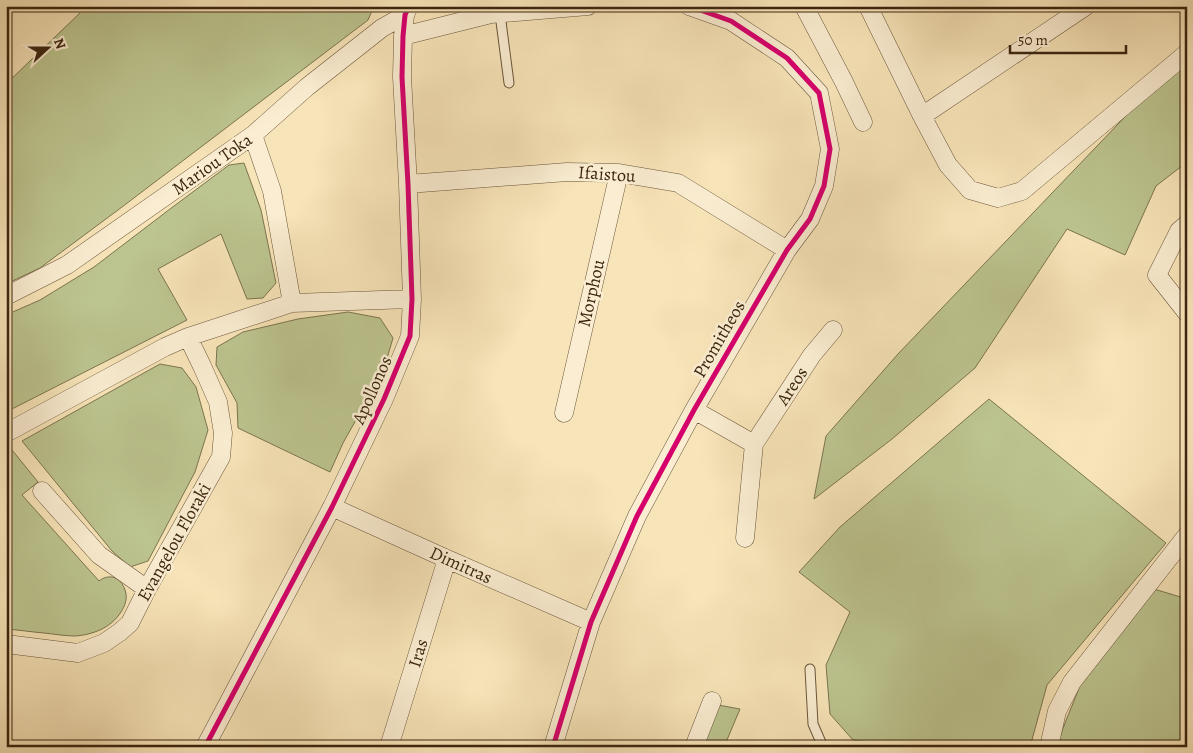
<svg xmlns="http://www.w3.org/2000/svg" width="1193" height="753" viewBox="0 0 1193 753" font-family="Alegreya,serif">
<style>
.green{fill:#bcc48f;stroke:#7c7450}
.lines{fill:none;stroke-linecap:round;stroke-linejoin:round}
.service-casing{stroke:#6b553a;stroke-width:11}
.minor-casing{stroke:#6b553a;stroke-width:19}
.service{stroke:#faedd1;stroke-width:9}
.minor{stroke:#faedd1;stroke-width:18}
.cycleway-casing{stroke:#faedd1;stroke-width:8}
.cycleway{stroke:#d6006c;stroke-width:5}
.labels{text-anchor:middle;dominant-baseline:central;stroke-width:5;stroke-linejoin:round;paint-order:stroke}
.street-label{font-size:18px;fill:#3c2510;stroke:#faedd1}
</style>
<rect width="100%" height="100%" fill="#f7e4b8"/>
<filter id="stains"><feTurbulence type="fractalNoise" baseFrequency=".004" numOctaves="4"/><feColorMatrix values="0 0 0 0 .2 0 0 0 0 .09 0 0 0 0 .02 0 0 0 .5 -.17"/></filter>
<radialGradient id="worn" r=".72"><stop offset=".6" stop-color="#630" stop-opacity="0"/><stop offset="1" stop-color="#630" stop-opacity=".3"/></radialGradient>
<path class="green" d="M83,6h291l-6,14 -246,187 -82,61 -34,16v-200l77,-74z
M1187,52v110l-31,24 -31,69 -58,-26 -92,139 -83,71 -78,60 12,-63 72,-82z
M244,163l17,47 15,73 -13,15 -16,1 -26,-65 -63,35 29,51 -181,92v-97l34,-15 54,-33 76,-58 59,-44z
M348,312l32,6 13,20 -10,34 -40,71 -13,29 -92,-44 -1,-25 -21,-38 1,-18 26,-15 55,-13z
M160,364l22,4 14,19 12,43 -13,42 -47,89 -18,6 -18,-16 -90,-110z
M989,399l177,144 -119,142 -17,62h-134l-3,-2 -40,-5 -23,-26 -4,-49 24,-53 -51,-40 41,-45z
M6,445h2l30,37 -16,13 77,86c10,-8 22,-4 26,9 3,8 0,16 -4,22 -10,16 -29,23 -46,24 -10,0 -21,-2 -31,-3 -12,-1 -25,-3 -38,-4z
M1154,589l33,10v148h-130l6,-19 19,-47z
M718,705l22,4 -16,38h-22z"/>
<g class="lines">
<g class="service-casing">
<path id="service" d="M500,14l9,69
M810,669l3,55 10,23"/>
</g>
<g class="minor-casing">
<path id="minor" d="M804,6l40,76 19,40
M868,6l54,110 26,49 22,25 28,8 24,-7 165,-138
M403,36l88,-22 97,-8
M922,116l164,-110
M253,135l19,56 20,112
M408,184l159,-12 52,1 59,10 109,67
M1187,224l-8,7 -22,44 30,38
M6,296l61,-31 186,-130 54,-48 75,-59 23,-13
M694,410l60,34
M564,413l55,-240
M6,433l159,-86 23,-10 104,-34 120,-4
M42,491l57,64 48,34
M332,507l115,52 144,63
M745,538l9,-94 58,-89 21,-25
M6,644l72,9 26,-10 16,-11 10,-9 17,-34 74,-132 2,-24 -5,-31 -16,-36 -14,-29
M205,747l127,-240 52,-108 26,-63 2,-37 -4,-115 -6,-107 1,-41 2,-21 4,-9
M389,747l58,-188
M553,747l38,-125 46,-106 57,-106 93,-160 23,-31 14,-33 6,-37 -11,-56 -32,-35 -56,-37 -42,-15
M694,747l18,-46
M1049,747l8,-36 15,-29 115,-147"/>
</g>
<use href="#service" class="service"/>
<use href="#minor" class="minor"/>
<g class="cycleway-casing">
<path id="cycleway" d="M205,747l127,-240 52,-108 26,-63 2,-37 -4,-115 -6,-107 1,-41 2,-21 4,-9
M553,747l38,-125 46,-106 57,-106 93,-160 23,-31 14,-33 6,-37 -11,-56 -32,-35 -56,-37 -42,-15"/>
</g>
<use href="#cycleway" class="cycleway"/>
</g>
<g class="labels">
<g class="street-label">
<text transform="translate(212 164) rotate(-35)">Mariou Toka</text>
<text transform="translate(607 174) rotate(4)">Ifaistou</text>
<text transform="translate(591 293) rotate(-77)">Morphou</text>
<text transform="translate(719 339) rotate(-60)">Promitheos</text>
<text transform="translate(792 386) rotate(-57)">Areos</text>
<text transform="translate(372 390) rotate(-66)">Apollonos</text>
<text transform="translate(174 542) rotate(-61)">Evangelou Floraki</text>
<text transform="translate(461 565) rotate(24)">Dimitras</text>
<text transform="translate(418 653) rotate(-73)">Iras</text>
</g>
</g>
<rect width="1193" height="753" fill="none" stroke="#f7e4b8" stroke-width="25"/>
<rect x="8" y="8" width="1178" height="738" fill="none" stroke="#3c2510" stroke-width="2.5"/>
<rect x="12" y="12" width="1168" height="728" fill="none" stroke="#3c2510"/>
<g transform="translate(48 48) rotate(69)" stroke="#faedd1" stroke-width="4" paint-order="stroke">
<path d="M0-4L9 19L0 12L-9 19Z" fill="#3c2510"/>
<text y="-8" font-size="14" font-weight="bold" text-anchor="middle" fill="#3c2510">N</text>
</g>
<path d="M1010 45v8h116v-8" fill="none" stroke="#3c2510" stroke-width="2.5"/>
<text x="1018" y="45" font-size="15" fill="#3c2510" stroke="#faedd1" stroke-width="4" paint-order="stroke">50 m</text>
<rect width="100%" height="100%" filter="url(#stains)"/>
<rect width="100%" height="100%" fill="url(#worn)"/>
</svg>
